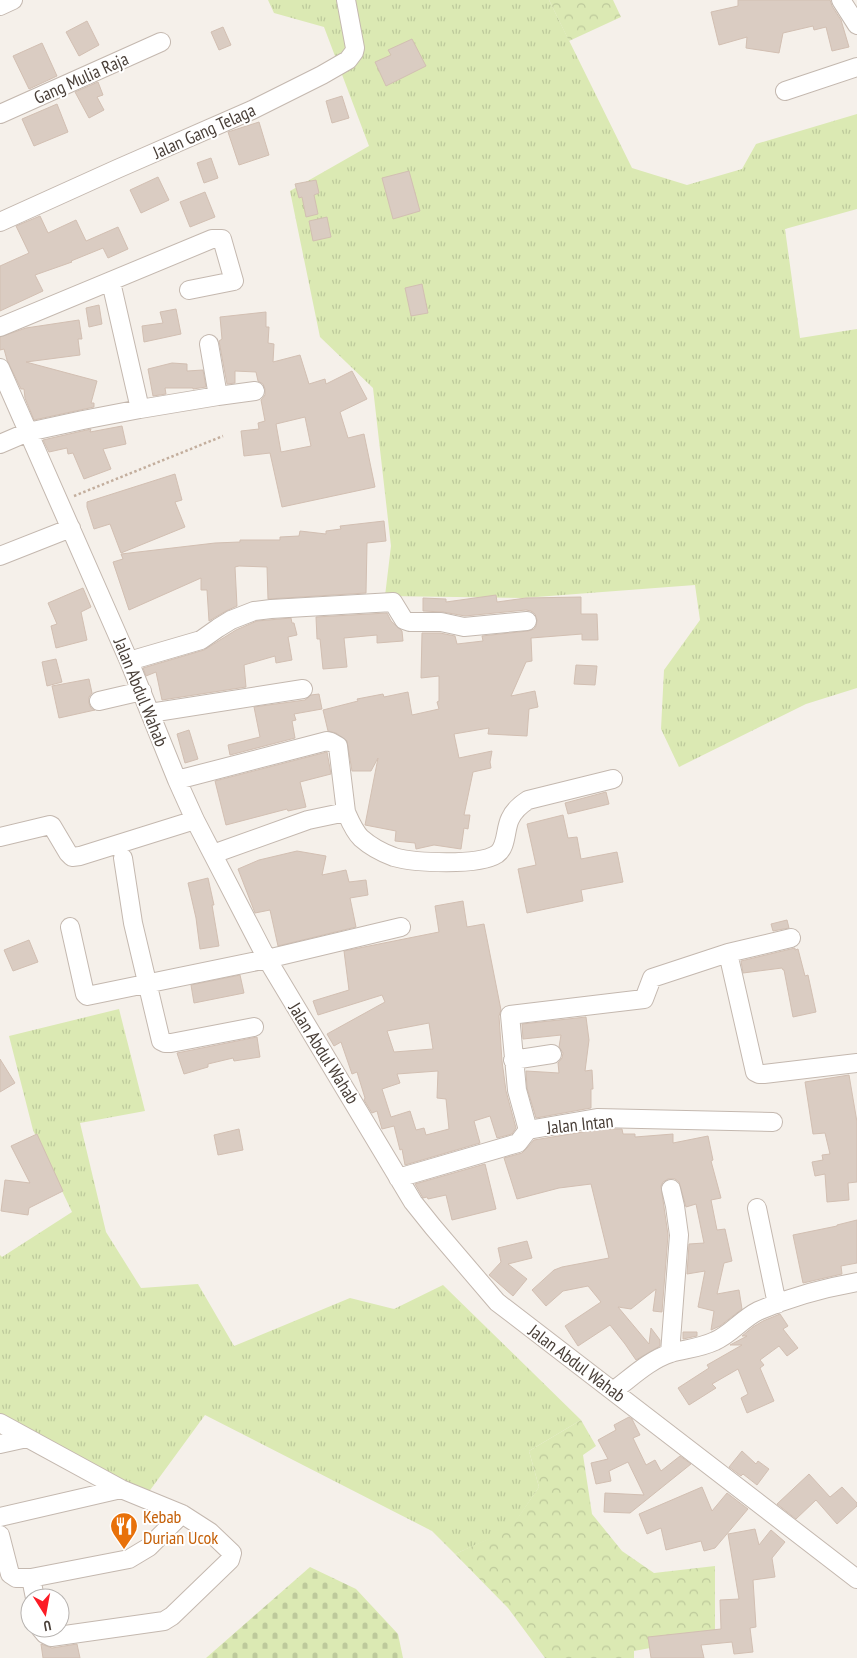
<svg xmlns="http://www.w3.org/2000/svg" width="857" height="1658" viewBox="0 0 857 1658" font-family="'PT Sans Narrow',sans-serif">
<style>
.grass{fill:url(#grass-tufts)}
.forest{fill:url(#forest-crowns)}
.cemetery{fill:url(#cemetery-stones)}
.building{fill:#daccc2;stroke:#d2bfb2;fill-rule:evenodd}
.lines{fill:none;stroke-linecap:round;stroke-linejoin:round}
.minor-casing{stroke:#c4b8af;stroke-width:20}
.path{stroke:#c3ae9d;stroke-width:2.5;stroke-dasharray:2.5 2.5;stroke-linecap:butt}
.minor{stroke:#fff;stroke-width:18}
.labels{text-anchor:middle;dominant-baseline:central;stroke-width:4;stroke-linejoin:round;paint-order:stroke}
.street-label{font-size:18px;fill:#493f38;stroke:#fff}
.food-label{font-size:18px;fill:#c56008;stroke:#fff;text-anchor:start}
</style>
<defs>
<pattern id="grass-tufts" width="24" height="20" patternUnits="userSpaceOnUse" patternTransform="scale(1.25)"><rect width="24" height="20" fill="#dbe9b3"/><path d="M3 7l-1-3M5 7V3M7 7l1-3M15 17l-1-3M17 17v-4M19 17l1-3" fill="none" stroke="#bdc99b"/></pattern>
<pattern id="forest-crowns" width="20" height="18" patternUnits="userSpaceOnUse" patternTransform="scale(1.25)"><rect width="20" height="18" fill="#dbe9b3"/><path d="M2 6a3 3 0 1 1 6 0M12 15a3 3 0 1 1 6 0" fill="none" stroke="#bdc99b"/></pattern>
<pattern id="cemetery-stones" width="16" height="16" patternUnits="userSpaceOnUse" patternTransform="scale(1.25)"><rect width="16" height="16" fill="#dbe9b3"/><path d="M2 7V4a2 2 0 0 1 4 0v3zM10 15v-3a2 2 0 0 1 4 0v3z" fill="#bdc99b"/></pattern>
</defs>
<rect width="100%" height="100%" fill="#f5f0ea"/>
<path class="grass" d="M268,0h281l83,168 55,17 55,-16 14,-25 101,-30v95l-72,20 15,109 57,-9v359l-51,16 -127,63 -18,-38 3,-59 36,-50 -5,-35 -172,13 -138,-2 6,-50 -18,-158 -53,-51 -30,-146 79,-45 -45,-119 -50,-14z
M119,1009l26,102 -65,12 26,109 35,56 57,-4 36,62 116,-48 44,11 49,-24 138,135 -52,31 10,36 -29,43 -55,24 -23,-23 -227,-116 -57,78 -148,-79v-159l2,2 70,-45 -39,-82 -24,-94z"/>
<path class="forest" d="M549,0h64l8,17 -52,24z
M581,1420l15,26 -13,9 9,59 30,37 32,22 61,-7v70l-81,15v7h-89l-37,-50 -53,-54 55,-25 29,-42 -10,-36z"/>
<path class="cemetery" d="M310,1567l46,22 42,45 5,24h-197z"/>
<path class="building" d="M738,0h92l2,6 9,14 8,27 -17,4 -6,-24 -12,3 -1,-4 -30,7 -4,20 -33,-5 1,-11 -28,8 -8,-33 27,-6z
M87,21l12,24 -20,11 -13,-24z
M223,27l8,18 -12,5 -8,-18z
M412,39l14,27 -40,20 -11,-24 16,-7 -3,-5z
M42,43l15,33 -28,13 -16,-33z
M98,82l5,13 -6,2 7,13 -15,8 -14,-26z
M342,96l7,22 -17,5 -6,-22z
M57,104l11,28 -34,14 -12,-27z
M259,122l10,33 -30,10 -11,-33z
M211,158l7,20 -14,5 -7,-20z
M409,171l11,40 -27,8 -11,-41z
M158,177l11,23 -28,13 -11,-23z
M316,180l3,13 -5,2 4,19 -12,3 -4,-20 -3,1 -4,-14z
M205,192l10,25 -25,10 -10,-25z
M40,216l8,17 28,-13 10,21 32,-14 10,22 -20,9 -5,-10 -32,13 1,1 -37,13 8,16 -43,20v-45l29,-13 -13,-27z
M327,217l4,20 -18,4 -4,-20z
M422,284l6,29 -17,3 -6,-28z
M99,305l3,19 -13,3 -3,-19z
M176,309l5,25 -37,8 -2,-16 21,-3 -3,-11z
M266,312v15h3l-1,16 6,1 -1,18 27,-7 9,29 16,-5 1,5 26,-13 15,28 -27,13 8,26 16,-4 11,53 -93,20 -12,-54 -26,3 -3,-25 18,-2 -1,-6 7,-2 -4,-21 4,-5v-6l-2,-5 -5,-3 -2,-9 -21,-1v12l-8,1 -8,-43 3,-2 -2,-22zM305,417l6,29 -30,6 -5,-28z
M79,320l3,19h-4l2,16 -54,7 71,19 -6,22h3v4l-60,13 -9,-22 -1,-9h-3l-14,-29 -3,-11 -4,1v-13l26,-9z
M172,363l15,1v7l16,-1 3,17 -13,2v-1h-28l1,6 -13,2 -5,-27z
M122,426l4,18 -23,5 8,20 -27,10 -11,-26 -5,1 -1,-6 -18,4 -6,-12 48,-11 -1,3z
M175,474l7,26 -7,2 10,25 -64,26 -11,-29 -16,5 -7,-22v-5z
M384,521l2,20 -19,2 -1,50 -98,6 -1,-32 -28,-1 -4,1 2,39 -11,5 -17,10 -2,-31h-6v-12l-72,32 -16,-48 10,-3 -2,-5 94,-11 25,-1v-2h40v-3l19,-1 1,-5 26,3v-3l15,-2 -1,-3z
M83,588l8,19 -10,5 6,28 -31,8 -5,-22 6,-2 -9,-21z
M496,595l1,7 29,-4 55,-1v17h16l1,26h-16v-6l-51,4 1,23 -6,1 -15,34 24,-5 3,16 -9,2 -2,27 -39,-2 1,-6 -35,6 5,24 33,-7 -2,11 1,6 -18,4 -9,43h6l-2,14 -4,-1 -3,21 -27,-4 -18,4 -1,-6 -20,-2 1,-10 -31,-6 13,-67 -7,13h-19l-5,-30 -11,-8 -8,-2 -5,-21 35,-9 -1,-2 26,-5 1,3 24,-5 4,23 27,-6 -2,-7 2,-1v-25l-18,2 1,-45h18l15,3 2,8 26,-3 -1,-5 46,-5 6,-2 2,-3 1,-6 -2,-6 -4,-3 -5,-1 -61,6 -22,-4 -20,-1v-13l23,1v3z
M387,613l4,8 11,10 1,10 -26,2v-8l-33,3 3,29 -24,2 -3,-30h-3l-1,-22z
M291,618l1,5h2l3,12 -9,2 4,23 -16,3 -1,-7 -31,9 2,22 -84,13 -6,-28 -10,4 -3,-8 61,-18 32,-20 21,-9z
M56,659l6,23 -15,4 -5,-24z
M576,665l21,1 -2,19 -21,-1z
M89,679l3,14 -3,4v6l2,5 4,2 -36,8 -7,-32z
M319,694l3,15 -28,5 2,6 -4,1 3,17 -65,17 -2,-10 32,-8 -6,-30 51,-7 6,-5z
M189,730l9,29 -13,4 -8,-29z
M327,752l4,22 -31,8 6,25 -18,4 -1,-2 -61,16 -11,-44z
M606,792l3,12 -41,10 -3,-11z
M563,815l5,23 9,-1 4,22 36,-7 6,30 -42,8 2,11 -56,12 -9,-44 18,-4 -9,-41z
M297,851l29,5 -4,19 24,-5 3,12 17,-2 2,15 -18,3 6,29 -78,19 -8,-36 -15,3 -17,-44 21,-9z
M208,878l6,27h-2l7,41 -19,3 -4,-31 -8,-35z
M463,901l4,26 17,-3 17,86 -2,6 3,45 4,30 10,37 -4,6 -15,4 -7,-22 -16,5 6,22 -75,22 -3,-16 -2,1 -6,-24 -12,3 -5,-18 -5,2 -8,-13 1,-2 -8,-26 -5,2 -11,-32 -7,4 -7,-12 58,-32 -3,-7 -64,20 -5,-14 36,-11 -5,-39 95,-19 -4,-26zM429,1023l4,26 -39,3 -7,-21zM438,1071l-1,27 9,1 3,30 -23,6 -2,-7 -8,2 -6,-19 -19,6 -9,-28 18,-6 -3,-9z
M787,920l2,8 -16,3 -2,-7z
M29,940l9,22 -25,9 -9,-21z
M795,948v2l3,-1 7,27 3,-1 8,37 -23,5 -9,-47h-1l-1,-2 -39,5 -2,-12z
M240,975l4,18 -50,10 -3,-18z
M586,1017l3,23 -4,31 7,-1 1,19h-2v19l-55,10 -9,-30 -1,-17 33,2 -1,-10 4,-5 1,-5 -4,-6 2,-12 -38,4 -1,-15z
M257,1037l3,20 -26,4 -1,-3 -25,6v3l-24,7 -7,-21z
M0,1059l15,24 -15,9z
M849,1075l8,47v60l-9,1 1,17 -22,2 -2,-28 -10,2 -3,-14 11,-2 -1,-5 8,-1 -5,-21 -12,1 -8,-52z
M239,1129l4,21 -25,5 -4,-20z
M601,1129h21l1,5h12v3l38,-3v9l35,-7 5,24 -2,1 10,37 -10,2 6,30 8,-1 7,32 -8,2 -7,31 22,-4 3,19 -22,17 -9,4 3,-19 -16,-4 7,-36 -18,3 2,-30 15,-1 -8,-39 -10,3 -7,-25 -4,-3h-7l-5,3 -2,4 7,49 -6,77 -9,-1 3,-22 -25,20 -13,-2 31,37 2,-16 9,12v6l-24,14 -11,-16 -15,-19 -32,21 -13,-20 36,-24 -13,-16 -25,5 -17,15 -14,-16 22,-20 8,-3 47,-9 -18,-74 -32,4 -42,11 -13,-41 18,-5 4,-4 8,-9z
M37,1134l26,57 -34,17 -1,7 -27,-4 4,-31 25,3 -19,-37z
M485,1164l11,45 -44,11 -6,-25 -18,4 -1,-2 -4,1 -8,-14z
M857,1220v43l-16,3 1,8 -39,9 -10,-48 44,-9v-1z
M527,1241l5,17 -24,6 19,15 -14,17 -24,-21 12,-13 -3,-14z
M780,1314l8,12 -5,3 15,19 -11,8 -8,-10 -19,14 4,5 -4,3 14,33 -27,12 -6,-15 7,-4 -10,-25 -26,15 4,4 -27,17 -11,-17 31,-20 -2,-3 35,-20h-12l17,-9h-5l11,-9 10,-6z
M683,1332h14v4l-14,3z
M629,1417l3,2 8,16 -7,3 13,27 9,-5 6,11 19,-15 11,8 -61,49 -26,-1 1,-19 39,2 -16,-33 -19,9 2,10 -15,3 -5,-21 17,-4 -10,-19 18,-10 -2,-5z
M742,1451l14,13 2,-3 11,8 -12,16 -14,-11 -2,2 -12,-9z
M809,1474l21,23 12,-10 15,16v3l-20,18 -21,-24 -20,19 -19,-15z
M702,1487l10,24 15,-18 21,16 -33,39 -11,3 -3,-10 -35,9 -5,-22 -14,6 -8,-20z
M755,1529l4,16 12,-15 14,12 -13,16 3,19 -22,3 3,47 -6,1 3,24 -19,2 -2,-12 -31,3 3,13h-53l-3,-21 73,-8 -1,-29 19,-1 -11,-65z
M41,1644l11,4 25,-4 3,14h-37z"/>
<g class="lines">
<g class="minor-casing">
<path id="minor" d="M841,0l16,25
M0,6l13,-6
M785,91l72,-24
M0,114l161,-72
M0,222l117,-53 135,-59 70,-35 26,-15 6,-8 1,-4 -9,-48
M0,327l212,-88h10l12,42 -45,9
M0,368l129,293 48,119 18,40 72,139 146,243 20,25 64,75 360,277
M218,396l37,-5
M140,409l78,-13 -9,-52
M0,444l28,-12 55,-12 57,-11 -29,-127
M0,556l71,-28
M129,661l72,-21 17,-12 13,-8 23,-9 17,-2 122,-7 11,18 6,2h31l23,5 63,-6
M99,701l43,-10
M150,713l153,-24
M177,780l150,-39 4,1 7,4 8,66
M0,837l50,-12 2,1 16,27 4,4 8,-1 115,-36
M213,854l95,-34 38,-8c4,9 8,19 15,26 9,8 22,15 33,19 21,6 85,9 103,-3 10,-7 8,-25 13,-35 4,-9 10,-14 18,-19l85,-21
M123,858l10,65 28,118 4,2h6l83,-16
M70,927l15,67 2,2 180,-37 134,-32
M728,953l63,-15
M513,1060l39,-6
M528,1130l-11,-40 -7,-75 134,-16 8,-21 76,-25 27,119 4,2h5l93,-11
M398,1178l120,-35 10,-13 69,-12 176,4
M757,1208l20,96
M670,1353l9,-118 -4,-29 -4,-17
M613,1391c18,-13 36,-31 58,-38 14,-4 29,-5 44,-12 16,-7 27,-22 43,-30 32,-14 65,-23 99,-29
M0,1423l121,66 61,25 28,18 22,21 -2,7 -58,56 -8,5 -113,16 -6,-3 -5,-6
M0,1444l27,-6
M0,1517l121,-28
M0,1535l10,39 6,4h15l98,-19 20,-12 33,-33
M31,1578l4,20"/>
</g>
<path class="path" d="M74,496l149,-60"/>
<use href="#minor" class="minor"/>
</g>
<defs>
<g id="restaurant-pin" transform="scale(1.4375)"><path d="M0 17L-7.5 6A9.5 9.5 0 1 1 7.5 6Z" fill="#e8710a" stroke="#fff"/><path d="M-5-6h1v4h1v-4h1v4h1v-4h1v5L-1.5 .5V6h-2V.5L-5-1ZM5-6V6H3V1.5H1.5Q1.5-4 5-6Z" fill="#fff"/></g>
</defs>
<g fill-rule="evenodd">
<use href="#restaurant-pin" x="124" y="1526"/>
</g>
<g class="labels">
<g class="street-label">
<text transform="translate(81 78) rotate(-24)">Gang Mulia Raja</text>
<text transform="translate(204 131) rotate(-24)">Jalan Gang Telaga</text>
<text transform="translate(141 692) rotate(68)">Jalan Abdul Wahab</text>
<text transform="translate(324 1053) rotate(58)">Jalan Abdul Wahab</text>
<text transform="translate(580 1124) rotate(-6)">Jalan Intan</text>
<text transform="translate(577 1363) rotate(37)">Jalan Abdul Wahab</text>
</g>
<g class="food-label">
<text x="143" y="1516">Kebab<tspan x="143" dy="21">Durian Ucok</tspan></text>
</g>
</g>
<g transform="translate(45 1613) rotate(169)"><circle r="24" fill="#ffffff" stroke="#b6b2af"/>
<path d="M0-4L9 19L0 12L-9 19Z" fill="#fc1b25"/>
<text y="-8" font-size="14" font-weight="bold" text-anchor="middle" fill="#493f38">U</text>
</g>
</svg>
